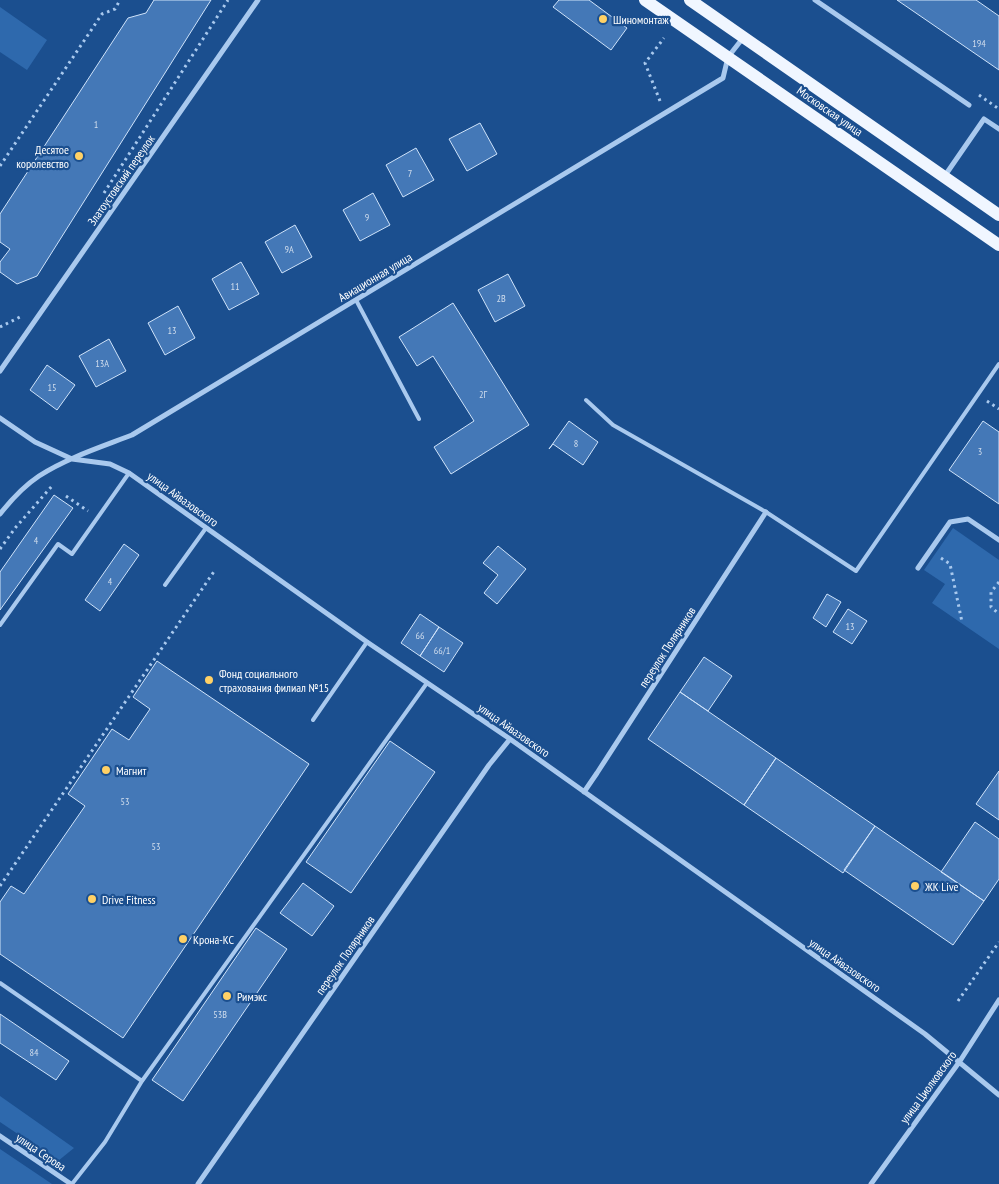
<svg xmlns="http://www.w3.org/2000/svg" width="999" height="1184" viewBox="0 0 999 1184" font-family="'PT Sans Narrow',sans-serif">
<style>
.green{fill:#2e69ad}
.building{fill:#4478b7;stroke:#cfe3fa}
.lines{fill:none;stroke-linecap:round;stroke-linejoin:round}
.path{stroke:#a9c9ee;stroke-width:3;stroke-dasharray:2.5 4;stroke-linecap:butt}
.lane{stroke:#a9c9ee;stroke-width:4}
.street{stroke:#a9c9ee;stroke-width:5}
.primary{stroke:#f0f6ff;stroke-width:12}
.poi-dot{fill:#ffd166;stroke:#1b4f8f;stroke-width:2}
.labels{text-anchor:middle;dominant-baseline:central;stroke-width:4.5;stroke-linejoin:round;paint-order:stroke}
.number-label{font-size:10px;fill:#d0dded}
.poi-label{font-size:12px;fill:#fff;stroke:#1b4f8f;text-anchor:start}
.street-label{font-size:12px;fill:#fff;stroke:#1b4f8f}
</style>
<rect width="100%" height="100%" fill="#1b4f8f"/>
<path class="green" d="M0,7l47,33 -20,30 -27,-18z
M953,528l46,32v89l-67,-46 13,-19 -21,-14z
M0,1096l74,52 -16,13 -58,-39z
M0,1149l52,35h-52z"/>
<path class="building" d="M154,0h57l-174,276 -20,8 -17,-12v-10l10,-13 -10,-7v-28l128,-196 18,-5z
M559,0h30l38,28 -16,22 -58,-43z
M897,0h79l23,16v54z
M480,123l17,31 -30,17 -18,-32z
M416,148l18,32 -31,17 -17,-32z
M373,193l17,32 -30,16 -17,-31z
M295,225l17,32 -30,16 -17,-31z
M241,262l18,32 -30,16 -17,-31z
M508,274l17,32 -30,16 -17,-32z
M453,303l76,122 -78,49 -17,-27 40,-26 -41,-65 -16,10 -18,-29z
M178,306l17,32 -30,17 -17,-32z
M109,339l17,32 -30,16 -17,-31z
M47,365l28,20 -18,25 -27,-20z
M569,421l29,21 -15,23 -30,-21 -4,5z
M983,421l16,11v72l-50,-34z
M54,495l19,13 -73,102v-38z
M124,544l15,11 -39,56 -15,-11z
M498,546l28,23 -29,35 -13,-11 14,-18 -15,-12z
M827,594l14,8 -15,25 -13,-9z
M848,609l19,12 -15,23 -19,-12z
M420,614l19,13 -19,29 -19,-13z
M439,627l24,16 -19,29 -24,-16z
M704,657l28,19 -24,35 -28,-19z
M157,661l152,103 -186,274 -123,-84v-52l11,-16 13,8 61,-88 -17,-12 44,-65 17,11 21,-31 -17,-12z
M680,692l96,66 -32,47 -96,-66z
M390,741l45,31 -84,121 -45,-31z
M776,758l99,68 -32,47 -99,-68z
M999,771v49l-23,-16z
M975,822l24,17v40l-15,22 -43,-29z
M875,826l109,75 -31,44 -109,-75z
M303,883l31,23 -22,30 -32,-23z
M256,928l31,21 -104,152 -31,-21z
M0,1014l69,47 -13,19 -56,-37z"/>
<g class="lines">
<path class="path" d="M979,95l20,14
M660,101l-15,-38 19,-25
M0,166l102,-152 13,-5 5,-9
M104,193l124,-193
M0,327l20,-10
M987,401l12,8
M66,496l22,15
M0,549l16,-22 36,-41
M941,558l9,6 12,58
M999,582l-8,10v15l8,7
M0,886l215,-316
M958,1001l41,-59"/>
<path class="lane" d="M356,300l63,119
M586,400l27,25 153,87 90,59 143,-207
M165,585l41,-57
M0,625l58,-81 14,10 57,-81
M313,720l54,-78
M0,983l142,98
M72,1184l33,-42 37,-61 285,-398"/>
<path class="street" d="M815,0l154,105
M944,177l40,-58 15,10
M0,371l258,-371
M0,418l35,24 37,17 38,5 19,9 238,169 143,97 415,295 74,61
M0,514c11,-14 24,-28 39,-38 28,-18 62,-29 93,-41l591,-357 5,-21 15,-19
M918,568l32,-46 18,-3 31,21
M584,792l13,-19 169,-261
M0,1136l71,48
M198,1184l291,-419 21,-26
M871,1184l89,-123 39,-61"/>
<path class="primary" d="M645,0l354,245
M690,0l309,215"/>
</g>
<g class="poi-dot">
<circle cx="603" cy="19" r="5"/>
<circle cx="79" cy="156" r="5"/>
<circle cx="209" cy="680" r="5"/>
<circle cx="106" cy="770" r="5"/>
<circle cx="915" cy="886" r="5"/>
<circle cx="92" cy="899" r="5"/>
<circle cx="183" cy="939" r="5"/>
<circle cx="227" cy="996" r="5"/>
</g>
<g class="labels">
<g class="number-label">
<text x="979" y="43">194</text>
<text x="96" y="124">1</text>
<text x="410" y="173">7</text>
<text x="367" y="217">9</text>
<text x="289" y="249">9А</text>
<text x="235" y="286">11</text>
<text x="501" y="298">2В</text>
<text x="172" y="330">13</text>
<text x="102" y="363">13А</text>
<text x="52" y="387">15</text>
<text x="483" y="394">2Г</text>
<text x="576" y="443">8</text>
<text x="980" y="451">3</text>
<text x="36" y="540">4</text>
<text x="110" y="581">4</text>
<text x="850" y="626">13</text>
<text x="420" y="635">66</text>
<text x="442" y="650">66/1</text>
<text x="125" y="801">53</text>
<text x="156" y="846">53</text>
<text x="220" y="1014">53В</text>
<text x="34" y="1052">84</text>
</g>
<g class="poi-label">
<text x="613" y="19">Шиномонтаж</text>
<text x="69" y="149" text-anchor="end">Десятое<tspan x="69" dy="14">королевство</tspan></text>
<text x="219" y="673">Фонд социального<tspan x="219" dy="14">страхования филиал №15</tspan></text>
<text x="116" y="770">Магнит</text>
<text x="925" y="886">ЖК Live</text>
<text x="102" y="899">Drive Fitness</text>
<text x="193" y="939">Крона-КС</text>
<text x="237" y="996">Римэкс</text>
</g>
<g class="street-label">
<text transform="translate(830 111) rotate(35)">Московская улица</text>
<text transform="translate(121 180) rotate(-55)">Златоустовский переулок</text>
<text transform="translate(375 277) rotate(-31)">Авиационная улица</text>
<text transform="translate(183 499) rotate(36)">улица Айвазовского</text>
<text transform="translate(667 647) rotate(-57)">переулок Полярников</text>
<text transform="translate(514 730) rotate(35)">улица Айвазовского</text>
<text transform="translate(345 955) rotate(-55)">переулок Полярников</text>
<text transform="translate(845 965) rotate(35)">улица Айвазовского</text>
<text transform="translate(928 1087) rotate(-54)">улица Циолковского</text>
<text transform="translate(41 1152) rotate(34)">улица Серова</text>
</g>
</g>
</svg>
